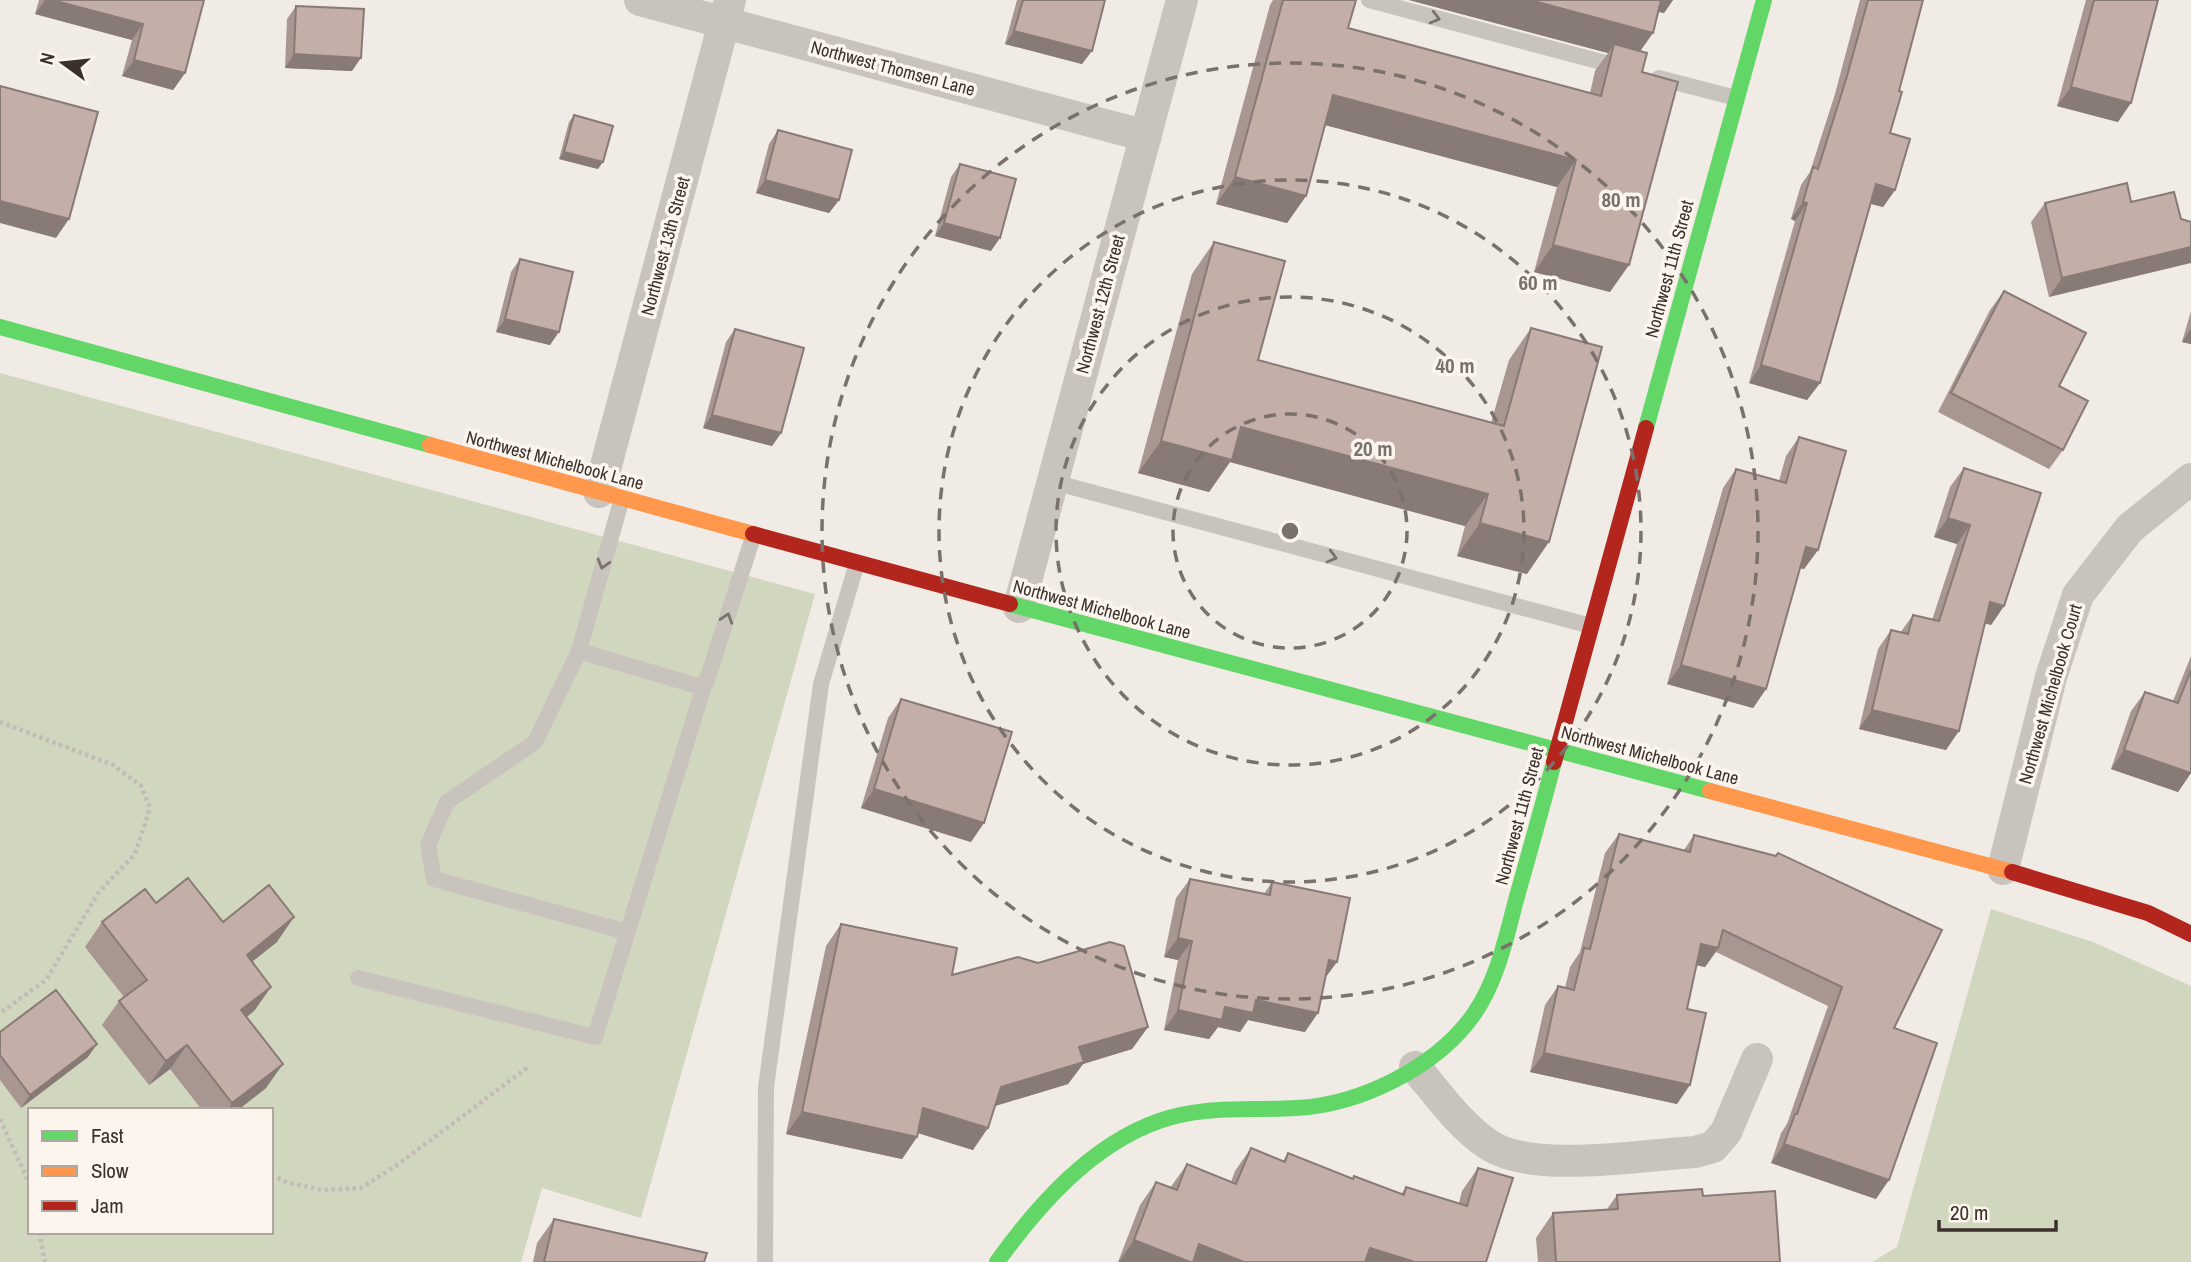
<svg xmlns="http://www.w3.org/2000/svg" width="2191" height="1262" viewBox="0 0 2191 1262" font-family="'Archivo Narrow',sans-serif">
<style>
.green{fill:#d1d6bf;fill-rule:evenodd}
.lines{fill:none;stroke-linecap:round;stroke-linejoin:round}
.path{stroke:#c2bbb6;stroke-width:4.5;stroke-dasharray:3.5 3.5;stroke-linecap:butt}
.lane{stroke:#c9c3be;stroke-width:16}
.street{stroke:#c9c3be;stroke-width:32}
.fast{stroke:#63d668;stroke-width:16}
.slow{stroke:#ff974d;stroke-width:16}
.jam{stroke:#b3261e;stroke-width:16}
.wall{fill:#a89690}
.shaded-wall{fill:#887a75}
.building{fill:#c3afa7;stroke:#887a75;stroke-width:2}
.oneway{stroke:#7b726d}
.ring{fill:none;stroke:#7a716c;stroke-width:3.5;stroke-dasharray:12 9}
.labels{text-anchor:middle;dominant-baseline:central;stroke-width:7;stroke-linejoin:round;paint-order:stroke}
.street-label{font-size:18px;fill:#3b302b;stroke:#fbf5ee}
.centre{fill:#7a716c;stroke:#fbf5ee;stroke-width:3.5}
.ring-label{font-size:21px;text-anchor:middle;font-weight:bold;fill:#7a716c;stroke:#fbf5ee;stroke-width:7;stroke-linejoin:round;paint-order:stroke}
</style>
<rect width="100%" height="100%" fill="#f0ebe5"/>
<path class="green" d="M0,373l815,221 -174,624 -99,-30 -21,74h-521zM30,1110h241v122h-241z
M1991,909l102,33 98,44v276h-319l25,-15z"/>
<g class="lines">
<path class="path" d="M0,722l113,43 28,21 9,22 -15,46 -36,38 -53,88 -46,33
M0,1119l30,66
M271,1175l18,8 34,7 38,-2 39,-25 128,-96
M39,1232l6,30"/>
<path class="lane" d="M1369,0l251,67
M1659,78l77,20
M1053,482l538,144
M622,498l-43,153 119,35 8,-3 48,-149
M579,651l-44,91 -88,60 -19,43 6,34 193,53
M358,978l237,59 109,-351
M765,1262l1,-175 55,-403 36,-121"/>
<path class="street" d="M640,0l506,136
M599,492l131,-492
M1019,607l163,-607
M2003,869l48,-192 27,-82 52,-67 61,-49
M1415,1067c23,27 44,58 74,78 44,29 153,10 206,7l18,-5 13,-15 31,-73"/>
<path class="fast" d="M0,327l430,118
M1646,428l118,-428
M1010,604l700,187
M997,1262c41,-57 94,-117 162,-141 45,-16 90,-10 137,-13 64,-3 141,-41 178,-94 23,-33 32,-76 42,-114 13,-46 26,-92 38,-138"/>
<path class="slow" d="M430,445l323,89
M1710,791l302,81"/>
<path class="jam" d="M753,534l257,70
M1554,762l92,-334
M2012,872l136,41 43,21"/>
</g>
<path class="wall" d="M39,0h165l-19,73 -12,17 -51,-14 10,-36 -97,-26z
M1017,0h88l-23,64 -77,-20z
M1273,0h83l-8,28 242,65 5,-22 13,-18 -199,-53h264l-9,13 -6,-1 -18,39 2,21 -32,220 -76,-20 23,-85 -232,-62 -19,71 -19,27 -71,-19 54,-199z
M1860,0h63l-24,91 -9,42 5,57 -12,17 -12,-3 -51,179 -13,17 -58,-17 46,-162 -4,-2 10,-34 9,-13 25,-78z
M2086,0h72l-40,122 -61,-16z
M296,6l56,65 -67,-3 2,-49z
M574,115l24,54 -39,-10 10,-37z
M778,130l61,70 -10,13 -73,-20 13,-49z
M960,164l31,87 -56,-15 16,-59z
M2131,202l50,17 -132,78 -18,-75 14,-19z
M1214,242l44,118 233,63 18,-63 22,-32 -4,246 -70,-18 8,-30 -235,-64 -21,30 -71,-19 54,-199z
M520,259l30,86 -54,-13 15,-60z
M2004,291l59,159 -14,19 -111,-57 52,-102z
M2191,311v33l-9,-2z
M735,329l46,104 -9,13 -69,-18 23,-86z
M1799,437l19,113 -14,19 -4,-1 -34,121 -13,19 -86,-24 56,-196 13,-19 43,12 7,-25z
M1964,468l40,138 -13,19 -6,-2 -39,127 -87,-21 19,-80 13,-19 9,3 13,-18 19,5 25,-76 -23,-7 16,-50z
M2191,656v116l-13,20 -67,-23 20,-58 14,-19 28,9z
M901,699l70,143 -110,-34 27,-90z
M1619,834l65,16 10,-15 82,21 2,-3 116,175 -18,171 -105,-36 10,-30 6,-9 41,-118 -112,-54 -11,15 -9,-2 -9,44 -10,95 -147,-32 15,-67 13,-19 7,2 5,-21 10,-15 25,-99z
M1190,879l74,15 8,-12 33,150 -57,-12 -8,12 -22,-5 -9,12 -45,-9 14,-70 -14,-3 12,-59z
M156,903l67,19 54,20 -25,20 19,25 -17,24 -7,6 19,71 -28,22h-36l-32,-41 -21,16 -47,-60 17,-24 5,-4 -39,-50 17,-25z
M841,924l111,51 196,52 -16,22 -49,15 -15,20 -73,22 -22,44 -55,-17 -1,4 -15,22 -116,-25 40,-188z
M0,1032l88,25 -67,51 -21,-28z
M1251,1148l32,13 5,-8 64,26 2,-3 47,18 5,-7 53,16 3,-12 16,-23 8,94h-368l22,-57 16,-23 14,6 17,-24 44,18 4,-11z
M1617,1195l163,67h-242l-2,-24 17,-25 54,-4z
M554,1219l150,43h-171l4,-19z"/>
<path class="shaded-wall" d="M45,0h7l91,24 -11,16 -97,-26z
M1409,0h121l123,33 -19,27 -20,-16 -6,9z
M1653,0h20l-9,13 -17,-4z
M1014,31l78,20 -10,13 -77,-20z
M294,54l67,4 -9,13 -67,-3z
M134,60l51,13 -12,17 -51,-14z
M2071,87l60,16 -13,19 -61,-16z
M1333,95l243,65 -19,27 -243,-65z
M564,152l39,10 -5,7 -39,-10z
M1235,177l71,19 -19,27 -71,-19z
M765,180l74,20 -10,13 -73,-20z
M1876,184l19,6 -12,17 -19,-5z
M0,201l69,18 -13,19 -56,-15z
M1803,202l4,1 -12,18 -4,-2z
M944,223l56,15 -9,13 -56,-15z
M1553,245l76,20 -19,27 -76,-20z
M2191,247v16l-142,34 13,-19z
M505,319l54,13 -9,13 -54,-13z
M2191,329v15l-9,-2z
M1761,365l59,18 -13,17 -58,-17z
M712,415l69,18 -9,13 -69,-18z
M1241,427l247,67 -23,32 -235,-64 -21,30 -71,-19 23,-32z
M1948,518l22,7 -13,19 -23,-7z
M1480,523l69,19 -22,32 -70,-18z
M1806,547l12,3 -14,19 -12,-3z
M1990,602l14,4 -13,19 -14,-4z
M1681,665l85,24 -13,19 -86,-24z
M1872,710l87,21 -13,19 -87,-21z
M2124,750l67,23 -13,19 -67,-23z
M874,789l110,34 -13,19 -110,-34z
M294,917l-17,25 -47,37 17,-24z
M1178,938l14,3 -14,19 -14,-3z
M1701,944l17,4 -13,19 -18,-4z
M1329,960l8,2 -14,19z
M271,987l-17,24 -30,23 17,-24z
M1256,1000l62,13 -13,19 -57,-12 -8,12 -22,-5 -9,12 -45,-9 14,-20 47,-3z
M1148,1027l-16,22 -49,15 -15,20 -83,25 16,-22 78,-40z
M97,1044l-9,13 -67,51 9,-13z
M187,1045l-17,24 -21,16 17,-24z
M1544,1053l146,32 -13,19 -147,-32z
M283,1064l-17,24 -28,22h-10l4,-7z
M923,1108l65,20 -15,22 -65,-20z
M802,1112l115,25 -15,22 -116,-25z
M1784,1144l105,36 -13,19 -105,-36z
M1134,1240l65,4 45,18h-125z
M1370,1248l45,14h-55z"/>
<path class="building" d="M52,0h152l-19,73 -51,-13 9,-36z
M1023,0h82l-13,51 -78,-20z
M1283,0h73l-8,28 253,68 13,-52 33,9 -5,19 36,10 -49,183 -76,-20 23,-85 -243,-65 -27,101 -71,-19z
M1530,0h131l-8,33z
M1868,0h55l-24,91 3,1 -12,41 20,6 -15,51 -19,-6 -56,199 -59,-18 46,-162 -4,-1 10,-35 5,2 29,-93z
M2094,0h64l-27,103 -60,-16z
M296,6l68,3 -3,49 -67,-4z
M0,86l98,26 -29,107 -69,-18z
M574,115l39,11 -10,36 -39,-10z
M778,130l74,20 -13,50 -74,-20z
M960,164l56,15 -16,59 -56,-15z
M2127,183l4,19 43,-10 7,27 10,3v25l-129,31 -17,-75z
M1214,242l71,19 -27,99 246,66 27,-98 71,19 -53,195 -69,-19 8,-29 -247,-67 -9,33 -71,-19z
M520,259l53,13 -14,60 -54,-13z
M2004,291l82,42 -27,53 29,15 -25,49 -112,-57z
M735,329l69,19 -23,85 -69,-18z
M1799,437l47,14 -28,99 -12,-3 -40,142 -85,-24 55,-196 50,14z
M1964,468l77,25 -37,113 -14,-4 -31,129 -87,-21 19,-80 17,4 5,-19 26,6 31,-96 -22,-7z
M2191,670v103l-67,-23 21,-58 33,11z
M901,699l111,33 -28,91 -110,-34z
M1619,834l71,18 4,-17 82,21 2,-3 164,77 -48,98 43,15 -48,137 -105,-36 11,-30h2l45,-127 -119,-57 -5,18 -17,-4 -14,65 19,4 -16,72 -146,-32 14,-67 16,4 10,-42 6,1z
M188,878l35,44 46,-37 25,32 -47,38 24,32 -30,23 42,54 -51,39 -45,-58 -21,16 -47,-60 28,-21 -45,-58 43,-33 11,14z
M1190,879l80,16 2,-13 78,16 -13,64 -8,-2 -11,53 -62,-13 -3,13 -28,-6 -3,13 -44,-10 14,-69 -14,-3z
M841,924l116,24 -5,27 66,-18 20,6 72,-21 14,4 24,81 -69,20 5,15 -83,25 -13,41 -65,-20 -6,29 -115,-25z
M56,990l41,54 -67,51 -30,-40v-23z
M1251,1148l34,14 3,-9 65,26 1,-3 50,19 2,-8 61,19 11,-38 35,10 -27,84h-71l-45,-14 -5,14h-121l-45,-18 -6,18h-3l-56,-22 22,-58 21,8 10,-26 49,20z
M1702,1189l1,7 72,-5 5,71h-224l-3,-49 65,-4 -1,-14z
M554,1219l153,34 -3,9h-160z"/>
<defs><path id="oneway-chevron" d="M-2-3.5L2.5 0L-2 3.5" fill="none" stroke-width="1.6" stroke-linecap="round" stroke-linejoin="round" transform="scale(1.75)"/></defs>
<g class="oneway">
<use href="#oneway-chevron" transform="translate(1435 18) rotate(15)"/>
<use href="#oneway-chevron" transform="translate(1332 557) rotate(15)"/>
<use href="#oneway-chevron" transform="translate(603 564) rotate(106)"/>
<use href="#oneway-chevron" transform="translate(727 618) rotate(-72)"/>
</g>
<g class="ring">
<circle cx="1290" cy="531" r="117"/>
<circle cx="1290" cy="531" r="234"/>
<circle cx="1290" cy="531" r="351"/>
<circle cx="1290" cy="531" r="468"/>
</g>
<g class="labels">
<g class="street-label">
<text transform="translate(893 68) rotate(15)">Northwest Thomsen Lane</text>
<text transform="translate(665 246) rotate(-75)">Northwest 13th Street</text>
<text transform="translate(1669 269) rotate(-75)">Northwest 11th Street</text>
<text transform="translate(1100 304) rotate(-75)">Northwest 12th Street</text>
<text transform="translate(555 460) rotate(15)">Northwest Michelbook Lane</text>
<text transform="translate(1102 609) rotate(15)">Northwest Michelbook Lane</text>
<text transform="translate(2050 694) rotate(-74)">Northwest Michelbook Court</text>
<text transform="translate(1650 755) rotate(15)">Northwest Michelbook Lane</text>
<text transform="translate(1519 816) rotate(-75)">Northwest 11th Street</text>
</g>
</g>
<circle cx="1290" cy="531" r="10" class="centre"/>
<g class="ring-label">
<text x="1621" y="207">80 m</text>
<text x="1538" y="290">60 m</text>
<text x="1455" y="373">40 m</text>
<text x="1373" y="456">20 m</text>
</g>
<rect x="28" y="1108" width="245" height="126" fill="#fbf5ee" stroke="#aea6a0" stroke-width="2"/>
<rect x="42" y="1131" width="35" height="10" fill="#63d668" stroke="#aea6a0" stroke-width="2"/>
<text x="91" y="1143" font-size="21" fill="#3b302b">Fast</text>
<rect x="42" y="1166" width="35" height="10" fill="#ff974d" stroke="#aea6a0" stroke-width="2"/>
<text x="91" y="1178" font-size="21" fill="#3b302b">Slow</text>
<rect x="42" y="1201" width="35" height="10" fill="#b3261e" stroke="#aea6a0" stroke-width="2"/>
<text x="91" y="1213" font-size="21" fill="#3b302b">Jam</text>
<g transform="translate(63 63) rotate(285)" stroke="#fbf5ee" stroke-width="5" paint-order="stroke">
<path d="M0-5L12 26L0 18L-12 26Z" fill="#3b302b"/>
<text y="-10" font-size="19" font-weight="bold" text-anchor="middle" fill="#3b302b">N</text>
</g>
<path d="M1939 1220v10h117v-10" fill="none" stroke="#3b302b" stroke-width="3.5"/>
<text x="1950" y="1220" font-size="21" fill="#3b302b" stroke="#fbf5ee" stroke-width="5" paint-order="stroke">20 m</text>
</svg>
